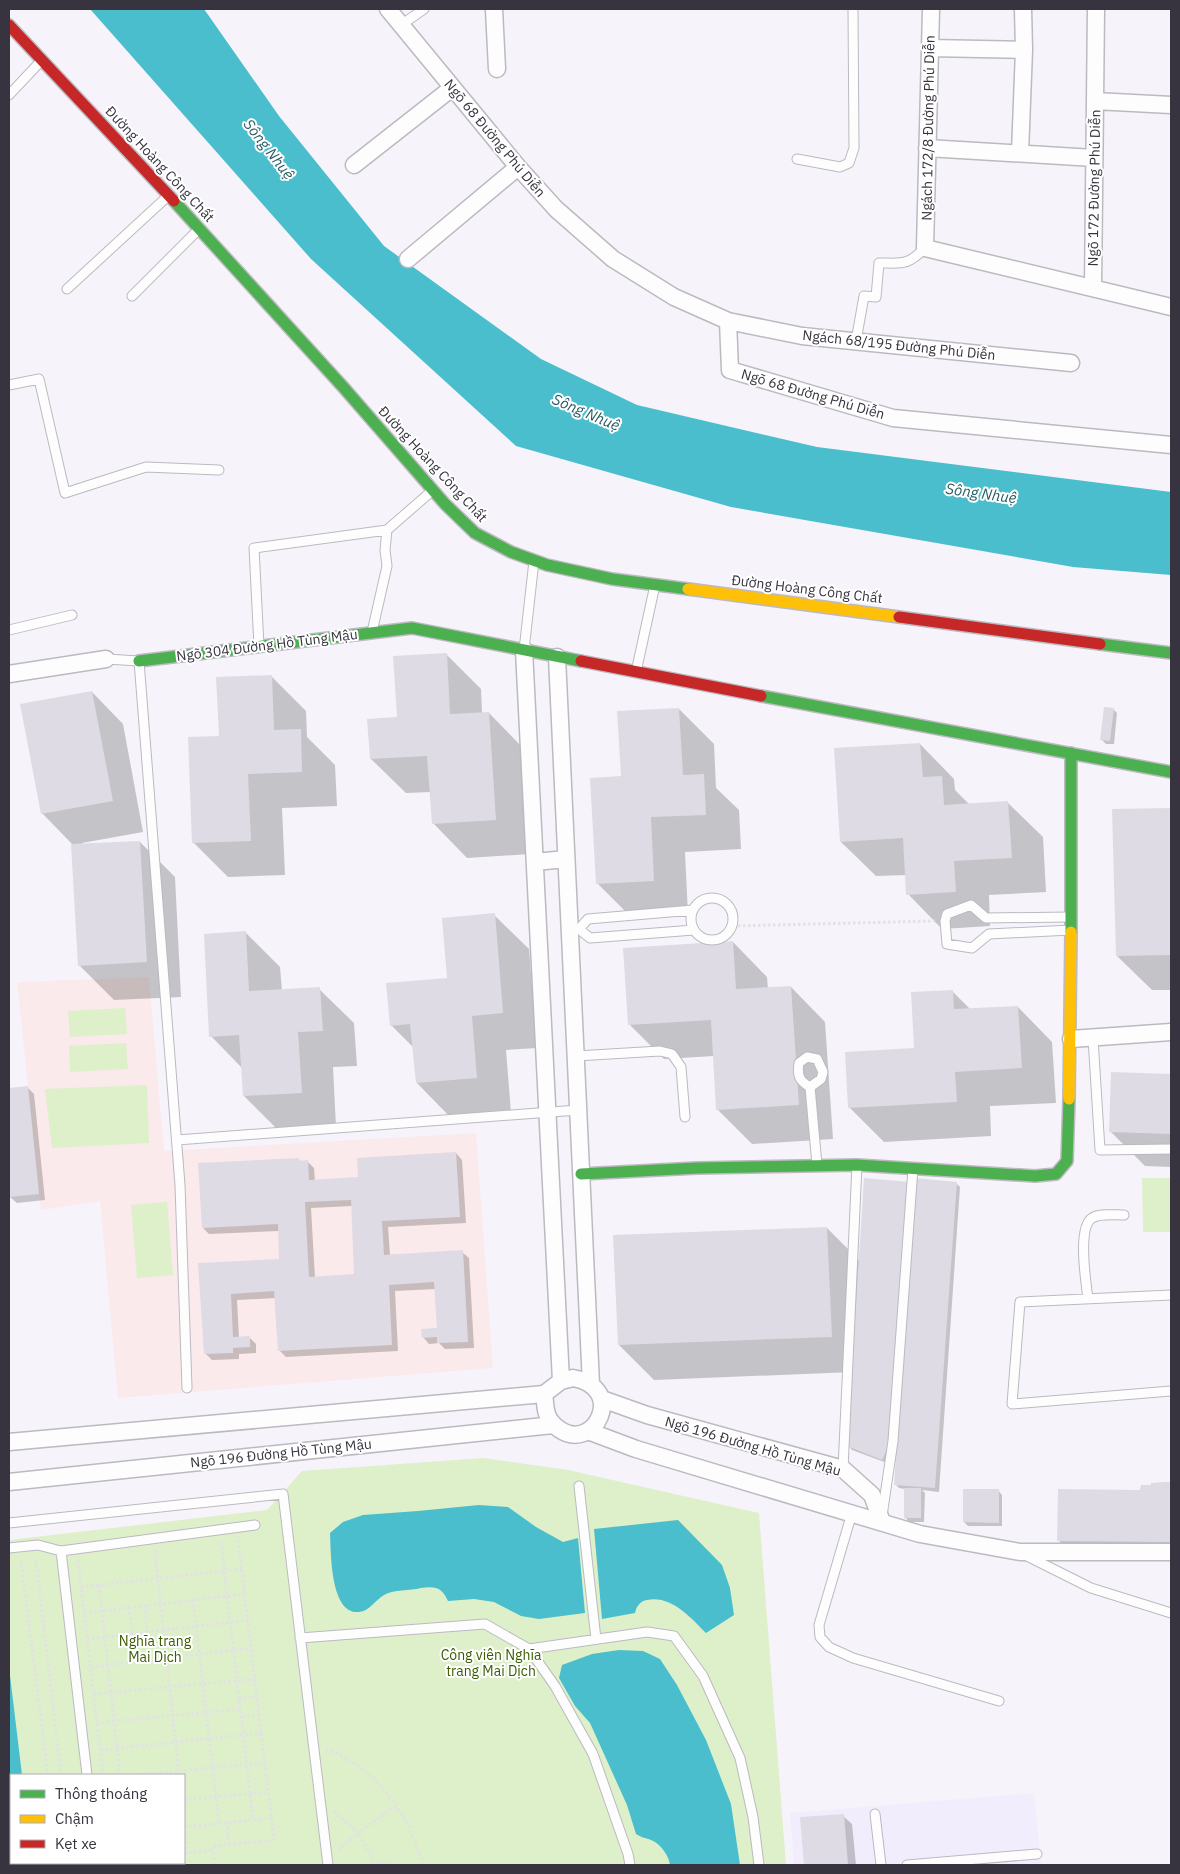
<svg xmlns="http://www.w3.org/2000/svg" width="1180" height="1874" viewBox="0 0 1180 1874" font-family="'IBM Plex Sans',sans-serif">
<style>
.built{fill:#f1edfc}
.education{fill:#faeaeb}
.green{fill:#ddf0ca;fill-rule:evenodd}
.water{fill:#4abecc}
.shadow{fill:#0003;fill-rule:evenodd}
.building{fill:#dedbe4;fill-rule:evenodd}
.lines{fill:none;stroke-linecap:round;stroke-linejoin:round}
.lane-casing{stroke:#bcb9c1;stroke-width:11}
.street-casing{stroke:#bcb9c1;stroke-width:19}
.fast-casing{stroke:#bcb9c1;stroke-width:14}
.slow-casing{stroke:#bcb9c1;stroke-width:14}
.jam-casing{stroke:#bcb9c1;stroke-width:14}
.path{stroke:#e2e1e3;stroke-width:3;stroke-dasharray:2.5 2.5;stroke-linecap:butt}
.lane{stroke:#fefdfe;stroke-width:9}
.street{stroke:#fefdfe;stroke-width:16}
.fast{stroke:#4caf50;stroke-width:11}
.slow{stroke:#ffc107;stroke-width:11}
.jam{stroke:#c62828;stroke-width:11}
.labels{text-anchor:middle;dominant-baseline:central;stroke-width:4;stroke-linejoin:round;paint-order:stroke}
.street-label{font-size:14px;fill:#37343f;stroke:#fff}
.park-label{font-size:14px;fill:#3b5b00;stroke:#fff}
.water-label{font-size:15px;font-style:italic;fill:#265c63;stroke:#fff}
</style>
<rect width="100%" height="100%" fill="#f6f4fa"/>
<path class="built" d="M1034,1793l7,72h-247l-4,-52z"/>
<path class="education" d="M149,977l15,174 312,-18 17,235 -375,30 -18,-197 -59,9 -24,-228z"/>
<path class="green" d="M125,1008l2,26 -57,3 -2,-26z
M126,1043l2,26 -58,3 -1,-26z
M147,1085l2,58 -97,5 -7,-59z
M1142,1178h29v54h-28z
M167,1202l6,73 -36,3 -6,-73z
M483,1458l85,12 191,43 27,352h-777v-325l258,-30 35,-39zM11,1775h173v88h-173z"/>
<path class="water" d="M90,9h114l75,107 105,130 157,113 96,46 180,42 354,45v83l-98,-8 -342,-60 -215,-61 -205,-187z
M479,1505l29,2 28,20 27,15 15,-4 7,75 -46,6 -18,-3 -27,-14 -20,-3 -26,2c-6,-14 -13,-15 -27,-13 -12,3 -26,1 -37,7 -9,5 -14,16 -25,17 -29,3 -28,-60 -29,-79l13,-11 20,-7 55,-4z
M678,1520l44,45 8,23 4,27 -28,18c-16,-16 -35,-38 -59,-33 -7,1 -11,7 -12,13l-33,6 -8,-90z
M619,1650l24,1 17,8 17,26 29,55 25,64 9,61h-70c-1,-9 -9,-21 -19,-25 -5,-2 -9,-2 -15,-6l-9,-29 -37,-82 -15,-17 -16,-28 3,-13 30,-11z
M9,1667l13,108h-11v62h-2z"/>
<path class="shadow" d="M446,654l35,35 1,24h7l34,35 7,106 -63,4 -34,-35 -2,-31 -25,1 -35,-34 27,-41z
M271,676l35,35 1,26 28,28 2,41 -55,2 3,67 -57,2 -35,-35 27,-105z
M92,692l31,32 20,108 -61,11 1,2 57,-3 35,35 6,120 -67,3 -35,-35 -7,-121 -30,-31z
M679,709l35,35 2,44 23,22 2,39 -56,3 3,63 -56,3 -35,-35 25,-105z
M1113,709l4,4 -3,31h-8l-5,-5z
M920,744l34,35 1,11 15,15 38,-2 35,34 3,55 -57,3 1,31 -48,3 -34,-35 -2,-19 -30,1 -35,-34z
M1171,809v181h-19l-35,-34 -3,-146z
M494,915l35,34 8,99 -31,2 5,63 -60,5 -34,-35 -3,-35 -23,-23 58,-46z
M246,933l34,34 2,24 37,-2 35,34 3,43 -24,1 3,60 -58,3 -34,-34 -2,-28 -31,-32z
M733,942l34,35 1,12 23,-2 34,35 8,117 -81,5 -34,-34 -4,-54 -50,3 -34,-34z
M952,991l19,19 47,-3 34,35 4,61 -66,3 1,30 -107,6 -35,-35 66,-58z
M1113,1073l58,3v91l-26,-1 -35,-35z
M27,1087l7,7 11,106 -28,3 -7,-6 -1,-15v-93z
M456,1153l6,7 4,63 -78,4 2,28 72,-3 7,6 5,90 -29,1 -6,-6 -10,1 -6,-7 15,-8 -2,-40 -41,2 3,60 -112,6 -7,-7 -3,-52 -39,2 2,38 10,-1 7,7v9l-17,1v5l-27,1 -7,-7 -5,-89 81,-4 -2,-29 -70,3 -6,-6 95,-69 3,3h7l6,6 1,13 45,-3zM352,1206l4,70 -41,2 -4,-70z
M909,1183h47l4,4 -21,305 -17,-2 3,3 -1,29h-15l-4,-5v-28l-6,-1 -4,-4 3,-45 -11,24 -35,-13 -4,-5 5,-73 -199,8 -35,-35 208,-117 33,33z
M1165,1483l6,1v62l-108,-1 -4,-4z
M998,1490l4,5v31h-34l-4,-4z
M843,1816l9,8 4,41h-51l-4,-46z"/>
<path class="building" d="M447,653l3,61 39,-2 7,108 -64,4 -5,-68 -57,3 -3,-40 30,-2 -4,-61z
M272,675l2,55 27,-1 1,43 -54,2 3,67 -59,2 -4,-106 31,-1 -3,-59z
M92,691l21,110 -72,13 -21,-110z
M1104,707l10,1 -4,33 -10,-1z
M679,708l4,67 21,-1 2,41 -55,2 3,64 -58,3 -6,-106 31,-2 -4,-65z
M920,743l3,34 19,-1 2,29 64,-4 4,57 -58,3 2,31 -50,3 -3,-57 -63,4 -6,-94z
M1171,808v147l-55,1 -4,-147z
M140,841l7,121 -69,4 -7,-122z
M495,913l8,100 -31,3 5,62 -61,5 -6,-59 -20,2 -4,-43 61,-5 -5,-60z
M246,931l3,60 71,-4 3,44 -25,1 4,61 -59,3 -4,-61 -30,2 -5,-103z
M733,941l3,48 55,-3 8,119 -83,5 -5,-90 -83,5 -5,-77z
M953,990l1,19 64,-3 4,62 -67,4 2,30 -109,6 -3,-56 69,-4 -3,-56z
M1111,1072l60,2v60l-62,-2z
M28,1086l11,108 -30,3v-109z
M456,1152l4,65 -78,4 2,34 79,-5 5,92 -31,1v-6l-15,1 -1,-9 16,-1 -3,-46 -45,3 3,60 -114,6 -4,-60 -43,3 2,43 17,-1v11l-17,1v5l-29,1 -6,-91 81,-4 -1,-35 -76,4 -4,-65 101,-5v3l9,-1 1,20 49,-3 -1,-19zM351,1200l3,74 -45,3 -4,-75z
M864,1178l46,4 -18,256 -10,22 -35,-14z
M915,1178l42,4 -22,306 -41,-3z
M827,1227l5,110 -214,8 -5,-110z
M1165,1482h6v60l-114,-1 1,-52 82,1 1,-5h10v-2z
M904,1488h17v30h-17z
M963,1489h36v34l-36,-1z
M844,1814l4,51h-44l-4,-48z"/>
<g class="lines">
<g class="lane-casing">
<path id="lane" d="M401,25l23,-16
M9,95l32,-34
M797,159l43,8 9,-4 5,-15 -1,-139
M67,289l101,-93
M132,296l67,-67
M856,341l8,-45 12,1 3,-34c24,0 28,3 46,-15
M9,385l30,-6 26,114 81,-26 73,3
M9,630l63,-15
M372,632l15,-66 -2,-16 2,-20
M259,646l-5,-98 133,-18 46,-40
M524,650l10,-89
M106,659l33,2 41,524 7,203
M636,672l19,-87
M691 919a21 21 0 1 1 42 0a21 21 0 1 1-42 0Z
M1070,917l-84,1 -15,-13 -24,9 -2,7 2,23 25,4 17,-14 82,-4
M569,929h10l11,9 104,-8
M579,929l9,-10 105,-9
M1093,1038l7,112 71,-1
M576,1056l84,-5 12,3 9,13 4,50
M810,1087c-11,-6 -13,-12 -11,-24l8,-6 10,2 6,13 -2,7 -11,8 7,78
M177,1140l401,-30
M1171,1295l-151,7 -8,102 159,-13
M1088,1299c-2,-17 -11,-71 4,-81 8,-5 23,-3 32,-3
M843,1469l14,-304
M579,1486l17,153
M852,1513l-33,112 1,12 9,10 24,11 146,43
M882,1516l11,-75 20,-273
M9,1523l274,-29 45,371
M9,1548l29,-3 23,6 194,-26
M61,1551l26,224
M1025,1555l66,33 80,25
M300,1638l185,-14 44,25 118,-17 27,4 29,40 37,82 13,59 6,48
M529,1649l26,37 38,68 35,100 2,11
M875,1814l6,51
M98,1863v2
M907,1865l130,-11"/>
</g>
<g class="street-casing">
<path id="street" d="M388,9l130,158 38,42 57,50 61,38 54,24 74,15 269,27
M494,9l3,60
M931,9l-6,239 246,59
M930,48l94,2
M1095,101l76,4
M927,148l167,10
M1020,153l4,-103 -1,-41
M354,165l98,-77
M408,259l110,-92
M1093,287l3,-278
M728,321l2,49 163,48 278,27
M524,650l37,731
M557,657l34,727
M9,674l97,-15
M535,862l31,-3
M1071,1039l100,-7
M573,1378c55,10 21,76 -14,51 -6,-4 -10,-9 -12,-15 -2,-6 -2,-14 -3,-20l17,-13z
M602,1399l45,16 196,54 29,26 10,27
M588,1431l48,18 284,85 100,18h151
M9,1442l535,-48
M9,1482l544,-57"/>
</g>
<g class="fast-casing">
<path id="fast" d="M174,201l170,187 101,116 30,29 36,19 36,13 65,14 76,10
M1100,644l71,9
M139,661l273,-33 169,33
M761,696l410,76
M1071,753v179
M581,1174l116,-6 160,-3 178,11 21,-2 11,-13 2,-62"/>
</g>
<g class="slow-casing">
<path id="slow" d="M688,589l211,28
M1069,1099l2,-167"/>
</g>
<g class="jam-casing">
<path id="jam" d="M9,25l165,176
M899,617l201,27
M581,661l180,35"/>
</g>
<path class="path" d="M733,926l202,-5
M221,1542l32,277
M155,1550l24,225
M21,1560l27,215
M36,1560l25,215
M78,1560l25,215
M99,1585l21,190
M81,1587l161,-18
M193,1600l26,223
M145,1606l2,26
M129,1607l3,26
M84,1613l161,-19
M87,1639l161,-19
M91,1667l160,-19
M94,1694l161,-15
M239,1699l18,-3
M242,1717l17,-3
M97,1723l144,-14
M326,1749c52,20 82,64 97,116
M101,1750l161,-17
M135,1775l130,-12
M184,1800l85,-8
M334,1811l24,22 16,29
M184,1822l3,31
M227,1822l2,23
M184,1827l88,-9
M338,1850l20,-17 39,-28
M184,1853l29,-3
M114,1863v2
M215,1865l-2,-19 61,-6 -36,-300
M366,1865c11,-4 19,-3 30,0"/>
<use href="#lane" class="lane"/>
<use href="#street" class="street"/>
<use href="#fast" class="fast"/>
<use href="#slow" class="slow"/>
<use href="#jam" class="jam"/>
</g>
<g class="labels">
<g class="street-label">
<text transform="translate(928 128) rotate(-89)">Ngách 172/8 Đường Phú Diễn</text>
<text transform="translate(495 138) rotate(50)">Ngõ 68 Đường Phú Diễn</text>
<text transform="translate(160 164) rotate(47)">Đường Hoàng Công Chất</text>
<text transform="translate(1094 188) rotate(-89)">Ngõ 172 Đường Phú Diễn</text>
<text transform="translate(899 345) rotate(6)">Ngách 68/195 Đường Phú Diễn</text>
<text transform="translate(813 394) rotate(16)">Ngõ 68 Đường Phú Diễn</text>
<text transform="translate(433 464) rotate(47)">Đường Hoàng Công Chất</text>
<text transform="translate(807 589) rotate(7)">Đường Hoàng Công Chất</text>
<text transform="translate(267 645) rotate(-7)">Ngõ 304 Đường Hồ Tùng Mậu</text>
<text transform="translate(753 1446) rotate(16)">Ngõ 196 Đường Hồ Tùng Mậu</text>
<text transform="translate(281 1453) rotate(-6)">Ngõ 196 Đường Hồ Tùng Mậu</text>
</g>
<g class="park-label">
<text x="155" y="1641">Nghĩa trang<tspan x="155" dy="16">Mai Dịch</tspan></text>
<text x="491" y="1655">Công viên Nghĩa<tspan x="491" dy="16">trang Mai Dịch</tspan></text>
</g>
<g class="water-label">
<text transform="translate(269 149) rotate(52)">Sông Nhuệ</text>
<text transform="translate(586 412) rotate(23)">Sông Nhuệ</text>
<text transform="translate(981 493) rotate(8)">Sông Nhuệ</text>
</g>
</g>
<rect width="1180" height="1874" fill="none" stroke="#37343f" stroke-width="20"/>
<rect x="10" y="1774" width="175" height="90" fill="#ffffff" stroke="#afaeb2"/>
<rect x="20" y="1790" width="25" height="8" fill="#4caf50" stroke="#afaeb2"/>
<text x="55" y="1799" font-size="15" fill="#37343f">Thông thoáng</text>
<rect x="20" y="1815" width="25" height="8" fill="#ffc107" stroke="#afaeb2"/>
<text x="55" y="1824" font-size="15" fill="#37343f">Chậm</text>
<rect x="20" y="1840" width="25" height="8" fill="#c62828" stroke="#afaeb2"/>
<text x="55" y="1849" font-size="15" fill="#37343f">Kẹt xe</text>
</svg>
